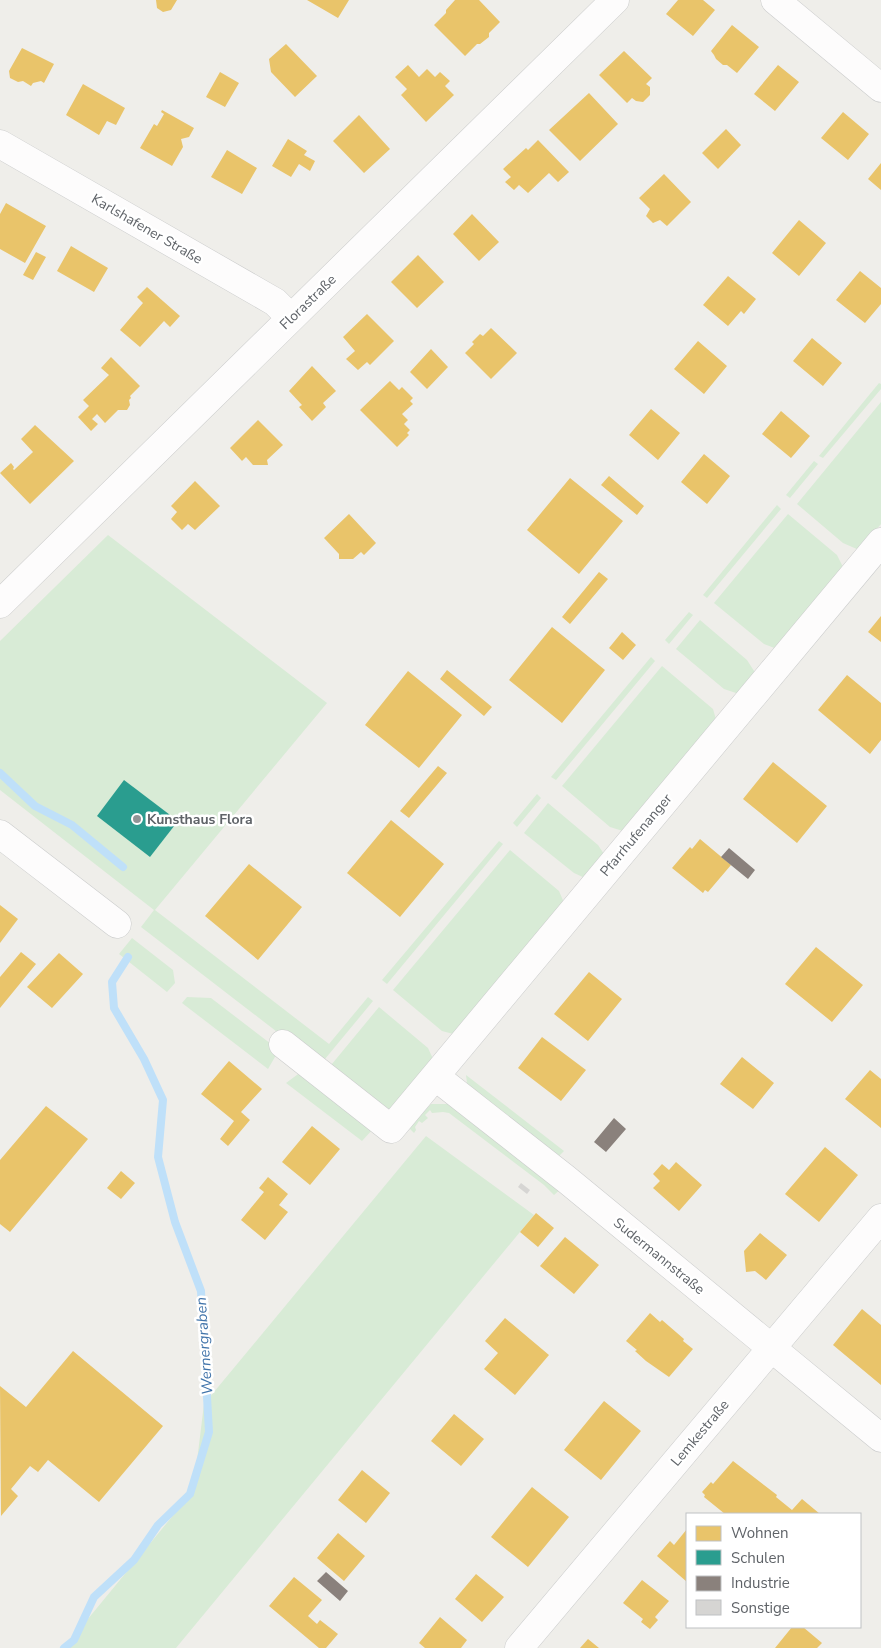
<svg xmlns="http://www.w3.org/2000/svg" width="881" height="1648" viewBox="0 0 881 1648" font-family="'Nunito Sans',sans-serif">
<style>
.green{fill:#d8ebd6}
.homes{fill:#e9c46a}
.schools{fill:#2a9d8f}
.industry{fill:#8a817c}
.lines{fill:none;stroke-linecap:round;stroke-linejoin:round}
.stream{stroke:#bfe0f9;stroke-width:8}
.building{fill:#d6d5d3}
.minor-casing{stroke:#cbcccc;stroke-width:29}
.minor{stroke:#fdfcfc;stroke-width:28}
.poi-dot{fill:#919496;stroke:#fff;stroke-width:2}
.labels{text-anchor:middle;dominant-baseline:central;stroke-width:5;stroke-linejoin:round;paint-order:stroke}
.street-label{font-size:14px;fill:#5f6368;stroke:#fff}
.poi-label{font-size:14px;font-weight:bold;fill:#5f6368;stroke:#fff;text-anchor:start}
.water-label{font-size:15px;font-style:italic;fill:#4174aa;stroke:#fff}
</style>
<rect width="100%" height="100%" fill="#efeeea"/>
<path class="green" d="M879,383l2,1v5l-58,69 -4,-2z
M881,402v122l-22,26 -16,-7 -46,-39z
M814,461l4,3 -28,34 -4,-3z
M777,505l4,4 -74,89 -4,-3z
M788,514l49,41 7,14 -67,80 -13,-5 -50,-41z
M108,535l219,168 -172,207 174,134 39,-47 5,4 -53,64 -179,-138 13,-17 -154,-120v-149z
M689,612l4,3 -24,29 -4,-4z
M700,620l47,40 9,14 -17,20 -15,-5 -48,-40z
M651,657l4,4 -99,119 -5,-3z
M662,666l51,43 4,14 -91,109 -16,-5 -48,-41z
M537,794l4,4 -24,29 -4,-4z
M548,803l50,42 8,12 -19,22 -13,-6 -50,-40z
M499,841l4,3 -116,140 -5,-4z
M510,850l49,41 6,14 -108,130 -15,-4 -49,-41z
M132,938l41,32 2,13 -8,9 -48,-38z
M187,997l24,1 68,52 -11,19 -86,-66z
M379,1007l49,41 6,13 -43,49 -14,-1 -50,-39z
M305,1069l68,60 -11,12 -76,-58z
M466,1075l98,76 -6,6 -88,-68 -3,-6z
M431,1104h18l113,84 -8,7 -10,-10 -95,-72 -6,-1 -11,1 -2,-3 -5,5 3,3 -6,5 -3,-2 -4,6 1,3 -2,3 -4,-4 1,-4z
M426,1136l108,79 -358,433h-112l116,-141 12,-23 5,-23 7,-57z"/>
<path class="homes" d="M156,0h21l-6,10 -8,2 -6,-4z
M307,0h42l-11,18z
M455,0h24l21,22 -11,11v4l-9,7h-3l-12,12 -31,-31 12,-12v-3z
M678,0h25l12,10 -22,26 -27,-22z
M732,25l27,22 -22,26 -10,-8h-4l-7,-6 -2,-4 -3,-4z
M286,44l31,32 -22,21 -24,-25 -2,-13z
M22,48l32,16 -10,19 -3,-2 -8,2 -2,3 -8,-5 -5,1 -8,-4 -1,-7z
M624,51l28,27 -6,6 4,3v8l-7,7 -7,-1 -4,-3 -5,5 -28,-28z
M408,65l11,12 8,-8 8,8 5,-5 10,9 -5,5 9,9 -28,27 -25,-27 6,-6 -12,-12z
M778,65l21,17 -24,29 -21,-17z
M220,72l19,11 -14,24 -19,-10z
M83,84l42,24 -9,17 -9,-4 -8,14 -33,-20z
M589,93l29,31 -38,37 -31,-31z
M162,110l32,18 -5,9 -8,2 2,8 -11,19 -32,-18 14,-24 3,2 7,-12 -3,-2z
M843,112l26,22 -21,26 -27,-22z
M359,115l31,34 -26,24 -31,-32z
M726,129l15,16 -23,24 -16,-16z
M288,139l19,12 -3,4 11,6 -5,10 -11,-7 -8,13 -19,-11z
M538,140l31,32 -11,10 -9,-9 -21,20 -9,-8 -5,5 -9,-8 6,-5 -8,-8 23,-21 2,2z
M227,150l30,18 -15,26 -31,-17z
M881,163v27l-13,-11z
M664,174l27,28 -24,24 -7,-6 -7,3 -7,-7 4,-7 -11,-11z
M6,203l40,23 -21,37 -25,-14v-35z
M472,214l27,28 -20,19 -26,-27z
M799,220l27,23 -27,33 -27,-23z
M71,246l37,22 -14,24 -37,-21z
M36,252l10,5 -13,23 -10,-5z
M418,255l26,27 -27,26 -26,-26z
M860,271l21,17v16l-16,19 -29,-23z
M728,276l28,23 -12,15 -3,-3 -13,15 -25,-21z
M147,287l33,29 -10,11 -6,-6 -24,26 -20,-17 23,-27 -6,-6z
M367,314l27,27 -24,24 -3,-3 -9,8 -12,-11 9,-8 -12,-14z
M491,328l26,25 -26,26 -26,-26 9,-9 -2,-2 8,-8 3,2z
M812,338l30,25 -19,23 -30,-25z
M698,341l29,25 -23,28 -30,-25z
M431,349l17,18 -21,22 -17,-17z
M111,357l29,29 -10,10 1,2 -2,2 1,5 -3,5h-9l-13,13 -8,-9 -5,5 6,5 -7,7 -13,-14 11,-11 -6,-6 26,-25 -8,-7z
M312,366l24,25 -13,12 3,4 -14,14 -13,-14 3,-2 -13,-14z
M390,381l9,9 3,-3 11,11 -3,3 3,3 -11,10 6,6 -4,4 6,6 -3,3 2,2 -12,12 -37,-37z
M651,409l29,24 -22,27 -29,-25z
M781,411l29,25 -19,22 -29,-24z
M258,420l25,25 -16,15 1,5h-15l-7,-8 -4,4 -12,-13z
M35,425l39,36 -44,43 -30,-31 11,-10 3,4 -1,2 1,1 19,-18 -12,-13z
M704,454l26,22 -23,28 -26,-22z
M609,476l35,30 -7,9 -36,-30z
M570,478l53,43 -44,53 -52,-44z
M195,481l25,25 -25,24 -7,-6 -6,6 -11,-11 6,-7 -6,-6z
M349,514l27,29 -12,12 -3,-3 -8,7h-14v-5l-15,-16z
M599,572l9,7 -38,45 -8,-7z
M881,616v26l-13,-10z
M552,627l53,43 -43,53 -53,-43z
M622,632l14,13 -13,15 -14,-12z
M447,670l45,37 -8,9 -44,-37z
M408,671l54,44 -43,53 -54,-43z
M847,675l34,28v37l-11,14 -52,-44z
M773,762l54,44 -30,37 -54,-44z
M438,766l9,7 -38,45 -9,-7z
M391,820l53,44 -44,53 -53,-44z
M700,839l31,26 -23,27 -3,-2 -2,3 -31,-25 18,-21 2,2z
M249,864l53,43 -44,53 -53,-44z
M0,905l18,14 -18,24z
M816,947l47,38 -31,37 -47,-38z
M21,952l15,12 -36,44v-31z
M59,953l24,21 -31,34 -25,-21z
M589,972l33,27 -34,42 -34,-27z
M542,1037l44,33 -25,31 -43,-33z
M742,1057l32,26 -21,26 -33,-25z
M229,1061l33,28 -21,23 9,8 -22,26 -8,-7 14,-18 -33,-27z
M870,1070l11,9v49l-36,-29z
M46,1106l42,33 -78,93 -10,-8v-64z
M312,1126l28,23 -30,36 -28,-23z
M825,1147l33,28 -39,47 -34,-28z
M676,1162l26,23 -23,26 -26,-23 7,-7 -7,-7 9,-10 7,6z
M121,1171l14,12 -14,16 -14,-11z
M268,1177l20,17 -9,11 9,7 -23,28 -24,-20 23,-28 -5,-4z
M536,1213l18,15 -16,19 -18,-15z
M760,1233l27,22 -21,25 -11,-9 -9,1 -2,-21z
M565,1237l34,28 -25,29 -34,-28z
M862,1309l19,16v60l-48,-40z
M650,1313l10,9 2,-2 22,19 -1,2 10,8 -24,28 -23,-16 -11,-10 2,-1 -11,-9z
M505,1318l44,37 -34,40 -31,-26 14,-16 -13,-12z
M73,1351l90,75 -64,76 -51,-42 -10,12 -8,-6 -19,23 7,7 -17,20 -1,-130 26,21z
M604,1401l37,30 -40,49 -37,-30z
M454,1414l30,25 -23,27 -30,-25z
M733,1461l44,34 -1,2 16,13 10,-11 18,15h-95l-21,-17 1,-2 -3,-3 9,-10 2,2z
M362,1470l28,23 -24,30 -28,-23z
M532,1487l37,30 -41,50 -37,-30z
M687,1529v53l-30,-26 13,-15 4,4z
M338,1533l27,23 -21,25 -27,-23z
M476,1574l28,23 -22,25 -27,-23z
M294,1577l28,23 -14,16 9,8 3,-4 18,14 -12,14h-7l-50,-42z
M642,1580l27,21 -14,16 3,3 -8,9 -9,-7 2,-3 -20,-16z
M440,1617l27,23 -6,8h-36l-6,-5z
M792,1627h11l19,16 -5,5h-42z
M588,1639l11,9h-19z"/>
<path class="schools" d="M124,780l54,41 -28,36 -53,-41z"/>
<path class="industry" d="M729,848l26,22 -7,9 -27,-22z
M614,1118l12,11 -20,23 -12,-10z
M326,1572l22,19 -8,10 -23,-20z"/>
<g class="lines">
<path class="stream" d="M0,773l35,33 37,19 51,42
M64,1648l10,-8 20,-43 40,-37 24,-35 32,-31 19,-62 -8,-141 -26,-69 -17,-65 5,-57 -19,-41 -30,-51 -2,-26 16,-25"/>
</g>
<path class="building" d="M521,1183l9,7 -3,4 -9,-7z"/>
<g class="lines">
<g class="minor-casing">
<path id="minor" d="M775,0l106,88
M0,144l275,158 16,16
M0,604l615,-604
M0,834l117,90
M283,1044l108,85 490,-587
M436,1077l130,102 315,259
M519,1648l362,-430"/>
</g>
<use href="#minor" class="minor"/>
</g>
<circle class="poi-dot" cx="137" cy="819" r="5"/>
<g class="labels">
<g class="street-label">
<text transform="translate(147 229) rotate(30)">Karlshafener Straße</text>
<text transform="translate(308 302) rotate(-44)">Florastraße</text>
<text transform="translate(636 835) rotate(-50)">Pfarrhufenanger</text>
<text transform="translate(659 1256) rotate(39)">Sudermannstraße</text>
<text transform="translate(700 1433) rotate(-50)">Lemkestraße</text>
</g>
<g class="poi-label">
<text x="147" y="819">Kunsthaus Flora</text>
</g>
<g class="water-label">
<text transform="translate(204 1346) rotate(-94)">Wernergraben</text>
</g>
</g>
<rect x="686" y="1513" width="175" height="115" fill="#ffffff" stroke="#bfc1c3"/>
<rect x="696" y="1526" width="25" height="15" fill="#e9c46a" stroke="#bfc1c3"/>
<text x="731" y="1538" font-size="15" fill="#5f6368">Wohnen</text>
<rect x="696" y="1550" width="25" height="15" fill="#2a9d8f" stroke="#bfc1c3"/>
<text x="731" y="1563" font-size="15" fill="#5f6368">Schulen</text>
<rect x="696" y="1576" width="25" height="15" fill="#8a817c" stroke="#bfc1c3"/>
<text x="731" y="1588" font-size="15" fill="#5f6368">Industrie</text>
<rect x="696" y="1600" width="25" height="15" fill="#d6d5d3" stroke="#bfc1c3"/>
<text x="731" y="1613" font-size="15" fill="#5f6368">Sonstige</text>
</svg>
